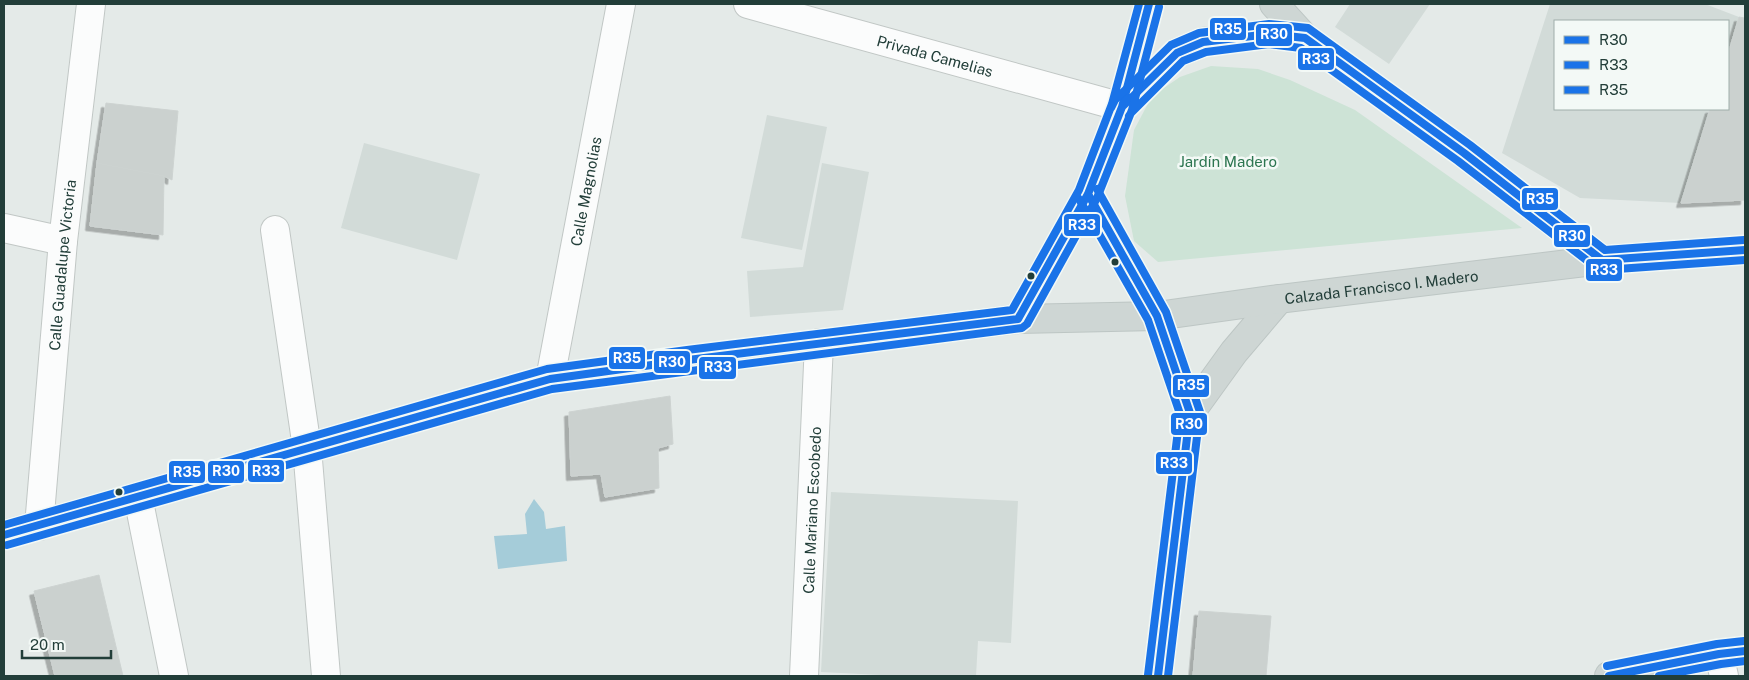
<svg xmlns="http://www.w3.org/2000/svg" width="1749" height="680" viewBox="0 0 1749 680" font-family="'Public Sans',sans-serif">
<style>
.built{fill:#d2dbd8}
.green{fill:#cde3d6}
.water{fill:#a5ccd9}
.building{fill:#cbd1cf;stroke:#cdd3d1;filter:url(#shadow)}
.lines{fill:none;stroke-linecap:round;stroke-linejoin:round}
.minor-casing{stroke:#c1c7c5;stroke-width:30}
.major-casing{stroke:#bdc6c4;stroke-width:30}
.minor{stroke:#fbfcfc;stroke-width:28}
.major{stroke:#ced6d4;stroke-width:28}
.bus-1-casing{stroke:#f3f9f6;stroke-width:11}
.bus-2-casing{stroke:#f3f9f6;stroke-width:11}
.bus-3-casing{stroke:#f3f9f6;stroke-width:11}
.bus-1{stroke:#1a73e8;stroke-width:8}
.bus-2{stroke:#1a73e8;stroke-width:8}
.bus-3{stroke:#1a73e8;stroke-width:8}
.bus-dot{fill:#223e39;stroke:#f3f9f6;stroke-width:2}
.labels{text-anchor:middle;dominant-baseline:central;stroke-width:5;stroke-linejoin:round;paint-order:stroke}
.street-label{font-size:15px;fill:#223e39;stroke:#f3f9f6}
.park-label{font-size:15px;fill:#2c7550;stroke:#f3f9f6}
.line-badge{stroke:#f3f9f6;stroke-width:2}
.badge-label{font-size:14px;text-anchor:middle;font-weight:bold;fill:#fff}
</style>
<defs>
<filter id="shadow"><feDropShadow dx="-4.5" dy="4.5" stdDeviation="0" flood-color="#0004"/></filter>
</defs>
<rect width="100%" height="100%" fill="#e4eae8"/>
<path class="built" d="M1350,4h80l-41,60 -54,-37z
M1550,4h155l34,13 -11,37v-33h-173v88h155l-29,94 -101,-5 -78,-45z
M767,115l60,12 -25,123 -61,-12z
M364,143l116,31 -23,86 -116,-32z
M822,163l47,9 -26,138 -93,7 -3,-46 56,-4z
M831,492l187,9 -7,142 -33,-2 -2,35h-76l-79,-4z"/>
<path class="green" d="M1211,66l47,3 32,11 65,30 167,118 -364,34 -24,-21 -9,-45 9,-66 18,-34 28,-19z"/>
<path class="water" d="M534,499l10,13 2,17 19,-3 2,35 -69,8 -4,-33 33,-2 -2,-20z"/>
<path class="building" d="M1739,17l6,1v182l-64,3 29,-94h18v-55z
M106,103l72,8 -6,69 -8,-4 -67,-13z
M97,163l67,13 -1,59 -73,-9z
M670,396l3,48 -15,4 1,40 -54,9 -4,-23 -30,2 -2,-64z
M99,575l24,101h-68l-21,-85z
M1199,611l72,5 -5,60h-73z"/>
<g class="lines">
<g class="minor-casing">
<g id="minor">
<path id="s1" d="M748,4l374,103"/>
<path d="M4,228l59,13"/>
<path d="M275,230l32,218 19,228"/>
<path d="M1018,319l70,-125"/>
<path id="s2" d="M550,379l71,-375"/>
<path d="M138,497l36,179"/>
<path id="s3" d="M39,526l24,-285 28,-237"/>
<path d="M1719,654l5,22"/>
<path id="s4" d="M804,676l15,-333"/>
</g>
</g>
<g class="major-casing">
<g id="major">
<path d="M1149,4l-27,103 -34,87 69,122 33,97 -32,263"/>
<path d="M1274,4l31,34 159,115 138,107"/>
<path d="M1122,107l55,-54 26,-11 66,-8 36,4"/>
<path d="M1190,413l44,-61 45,-53"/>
<path id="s5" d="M4,535l546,-156 138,-19 330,-41 139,-3 122,-17 323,-39 143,-10"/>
<path d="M1609,676l110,-22 26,-3"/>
</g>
</g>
<use href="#minor" class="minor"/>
<use href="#major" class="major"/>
<g class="bus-1-casing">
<path id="bus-1" d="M1120,112l2,-5 55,-54 26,-11 66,-8 36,4 159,115 138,107 143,-10
M1088,194l69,122 33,97 -32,263
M4,535l546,-156 138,-19 330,-41 70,-125 34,-87 27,-103
M1609,676l110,-22 26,-3"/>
</g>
<g class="bus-2-casing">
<path id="bus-2" d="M1129,116l2,-3 52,-52 23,-9 63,-8 32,4 157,113 140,108 5,1 142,-10
M1079,199l69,121 32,94 -32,261
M7,545l545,-156 470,-61 5,-4 70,-126 35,-88 27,-103
M1659,676l62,-12 24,-3"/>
</g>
<g class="bus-3-casing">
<path id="bus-3" d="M1111,108l4,-8 56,-55 28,-12 70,-9 39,4 162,117 135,105 139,-10
M1097,189l69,123 34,100 -32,264
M4,525l543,-156 140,-19 325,-40 67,-120 33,-86 27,-100
M1607,666l110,-22 27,-3"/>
</g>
<use href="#bus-1" class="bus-1"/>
<use href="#bus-2" class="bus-2"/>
<use href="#bus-3" class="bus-3"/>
</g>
<g class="bus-dot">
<circle cx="1115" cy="262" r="4.5"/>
<circle cx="1031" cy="276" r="4.5"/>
<circle cx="119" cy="492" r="4.5"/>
</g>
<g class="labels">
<g class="street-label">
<text stroke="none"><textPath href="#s1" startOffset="194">Privada Camelias</textPath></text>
<text stroke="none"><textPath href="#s2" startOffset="191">Calle Magnolias</textPath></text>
<text stroke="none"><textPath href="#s3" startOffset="262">Calle Guadalupe Victoria</textPath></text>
<text stroke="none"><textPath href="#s5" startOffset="1405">Calzada Francisco I. Madero</textPath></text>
<text stroke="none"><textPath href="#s4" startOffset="166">Calle Mariano Escobedo</textPath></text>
</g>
<g class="park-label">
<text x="1228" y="161">Jardín Madero</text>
</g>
</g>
<g class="line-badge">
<rect x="1209" y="17" width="38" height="24" rx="5" fill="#1a73e8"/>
<rect x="1255" y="23" width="38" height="24" rx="5" fill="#1a73e8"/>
<rect x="1297" y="47" width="38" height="24" rx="5" fill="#1a73e8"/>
<rect x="1521" y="187" width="38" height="24" rx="5" fill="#1a73e8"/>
<rect x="1063" y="213" width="38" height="24" rx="5" fill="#1a73e8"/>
<rect x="1553" y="224" width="38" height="24" rx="5" fill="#1a73e8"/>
<rect x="1585" y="258" width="38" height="24" rx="5" fill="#1a73e8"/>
<rect x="608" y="346" width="38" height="24" rx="5" fill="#1a73e8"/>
<rect x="653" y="350" width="38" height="24" rx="5" fill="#1a73e8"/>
<rect x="698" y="356" width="39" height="24" rx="5" fill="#1a73e8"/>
<rect x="1172" y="374" width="38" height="24" rx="5" fill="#1a73e8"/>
<rect x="1170" y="412" width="38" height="24" rx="5" fill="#1a73e8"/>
<rect x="1155" y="451" width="38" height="24" rx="5" fill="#1a73e8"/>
<rect x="247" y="459" width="38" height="24" rx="5" fill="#1a73e8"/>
<rect x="207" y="460" width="38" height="24" rx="5" fill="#1a73e8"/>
<rect x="168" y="460" width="38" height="24" rx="5" fill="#1a73e8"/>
</g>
<g class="badge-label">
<text x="1228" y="34">R35</text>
<text x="1274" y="39">R30</text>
<text x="1316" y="64">R33</text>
<text x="1540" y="204">R35</text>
<text x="1082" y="230">R33</text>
<text x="1572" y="241">R30</text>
<text x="1604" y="275">R33</text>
<text x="627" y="363">R35</text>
<text x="672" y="367">R30</text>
<text x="718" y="372">R33</text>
<text x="1191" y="390">R35</text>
<text x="1189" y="429">R30</text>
<text x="1174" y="468">R33</text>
<text x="266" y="476">R33</text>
<text x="226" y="476">R30</text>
<text x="187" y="477">R35</text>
</g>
<rect width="1749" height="680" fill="none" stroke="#223e39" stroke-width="10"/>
<rect x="1554" y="20" width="175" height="90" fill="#f3f9f6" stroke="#9faeaa"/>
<rect x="1564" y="36" width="25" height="8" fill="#1a73e8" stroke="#9faeaa"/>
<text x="1599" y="45" font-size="15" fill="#223e39">R30</text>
<rect x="1564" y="61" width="25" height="8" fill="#1a73e8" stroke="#9faeaa"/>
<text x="1599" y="70" font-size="15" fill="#223e39">R33</text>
<rect x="1564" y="86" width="25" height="8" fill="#1a73e8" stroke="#9faeaa"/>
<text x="1599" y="95" font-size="15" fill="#223e39">R35</text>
<path d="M22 650v8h89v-8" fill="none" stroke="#223e39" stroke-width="2.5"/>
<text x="30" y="650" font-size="15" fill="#223e39" stroke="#f3f9f6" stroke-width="4" paint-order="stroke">20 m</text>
</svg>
